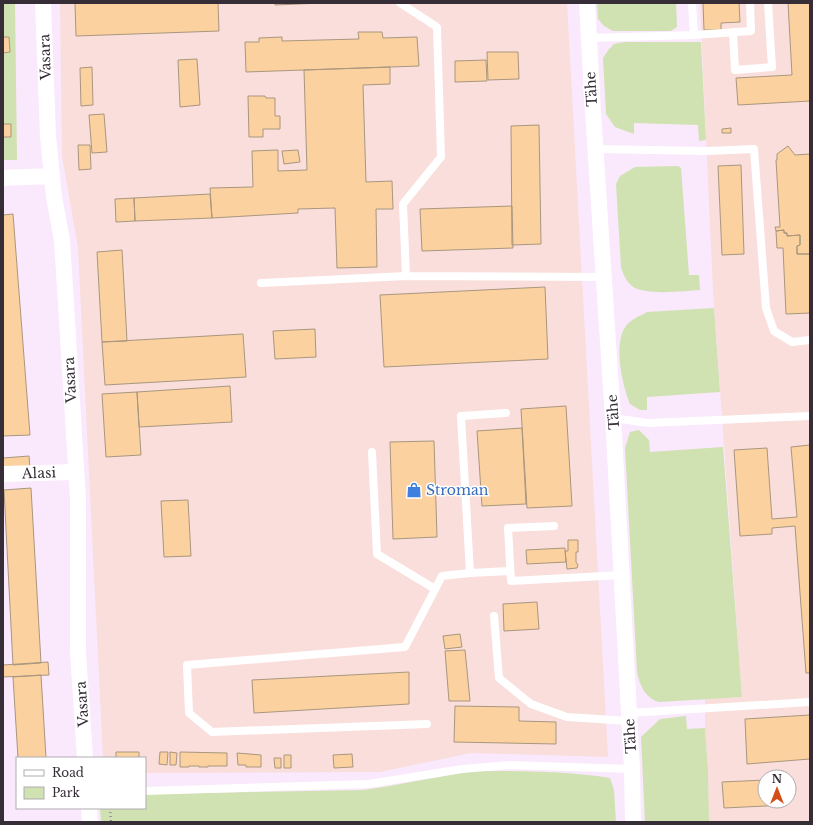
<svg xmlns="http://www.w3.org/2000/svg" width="813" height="825" viewBox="0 0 813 825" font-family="'Libre Baskerville',serif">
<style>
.industrial{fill:#f9dedb;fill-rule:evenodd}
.green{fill:#d0e2b1}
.building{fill:#fbd29f;stroke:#aa967e}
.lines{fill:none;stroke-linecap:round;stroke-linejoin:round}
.path{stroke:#988a99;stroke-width:2.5;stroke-dasharray:1 3;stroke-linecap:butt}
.service{stroke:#fff;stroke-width:8}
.minor{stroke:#fff;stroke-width:16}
.labels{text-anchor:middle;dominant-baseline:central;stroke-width:3;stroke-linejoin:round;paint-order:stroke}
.street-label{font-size:14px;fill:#362d37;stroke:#fff}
.shop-label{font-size:14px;fill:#366cbe;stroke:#fff;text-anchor:start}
</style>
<rect width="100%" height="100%" fill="#fae8fc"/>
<path class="industrial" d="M60,3h507l41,754 -137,-4 -91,19 -235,1v-15h-42l-25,-510 -16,-92z
M700,3h110v819h-101l-1,-51 -3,-43v-29l37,-2 -29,-406zM765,777h24v24h-24z"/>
<path class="green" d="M3,3h12l2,157h-14z
M597,3h79l1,24 -6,4h-58l-9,-5 -6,-7z
M625,42h76l5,98 -7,1 -1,-16 -64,-2v11l-19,-7 -9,-13 -3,-56 6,-9 5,-5z
M678,166l3,2 8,107h10l1,15c-17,1 -55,6 -68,-4 -6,-5 -9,-12 -11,-19l-5,-83 4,-8 15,-9z
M714,308l6,84 -73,5v13h-7l-10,-6c-8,-19 -17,-61 -4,-78 5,-7 14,-10 21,-14z
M639,430l10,10 1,12 73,-5 19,250 -83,5c-14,-4 -20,-18 -22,-31l-12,-223 5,-16z
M686,716l1,13 18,-1 3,43 1,51h-64l-4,-85 19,-18z
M475,771c45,0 90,0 135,7l4,12 2,32h-515l-1,-14h45v-14l218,-4c38,-5 75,-14 112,-19z"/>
<path class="building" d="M75,3h143l1,28 -143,5z
M275,3h47l-47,2z
M703,3h36l1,19 -19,1v7h-17z
M788,3h22v98l-72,4 -2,-27 56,-3z
M358,32h24l1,6 34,-1 2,29 -173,6 -1,-30h14v-4l23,-1v4l77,-2z
M3,37h6l1,15 -7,1z
M487,52h31l1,27 -31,1z
M197,59l3,46 -20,2 -2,-47z
M486,60l1,21 -32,1v-21z
M92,67l1,38 -12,1 -1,-38z
M390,67v17l-27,1 3,97 26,-1 1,28h-17l1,58 -40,1 -2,-60 -37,1v4l-86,5 -2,-30 43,-1 -1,-36 26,-1v21l29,-1 -3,-100z
M248,96h17l1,2h9v18h5v13h-17v8h-14z
M104,114l3,38 -15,1 -3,-38z
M3,124h8v13h-8z
M539,125l2,119 -29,1 -1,-119z
M731,128v5h-9v-4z
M78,145h12l1,24 -12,1z
M788,146l7,9 15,-1v100h-13v-8l3,-1v-10l-13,1v-3h-3v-3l-8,1 -1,-4h5l-4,-67h1v-6z
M298,150l2,12 -16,2 -2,-13z
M741,165l3,89 -22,1 -4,-89z
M210,194l2,24 -77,3 -1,-23z
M134,198l1,23 -19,1 -1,-23z
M512,206l1,42 -91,3 -2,-42z
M13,214l17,221 -27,1v-221z
M784,230v3h3v3l13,-1v10l-3,1v8h13v59l-24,1 -3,-66h-6l-1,-17z
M122,250l5,91 -25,1 -5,-90z
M545,287l3,72 -164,8 -4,-72z
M315,329l1,28 -41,2 -2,-28z
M243,334l3,43 -141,8 -3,-43z
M230,386l2,36 -93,5 -2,-35z
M137,392l4,63 -35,2 -4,-63z
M566,406l6,100 -45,2 -6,-99z
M522,428l4,76 -44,2 -5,-75z
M434,441l3,96 -44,2 -3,-97z
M810,445v228h-4l-11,-147 -23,2v6l-32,2 -6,-86 33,-2 5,71 25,-2 -6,-70z
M29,456l1,13 -27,1v-12z
M31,488l10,175 -28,2 -9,-175z
M188,500l3,56 -27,1 -3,-56z
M568,540h10v12h-2v10l2,3 -1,3 -10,1 -2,-18h3z
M565,548l1,14 -39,2 -1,-14z
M537,602l2,27 -35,2 -1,-27z
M460,634l2,13 -17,2 -2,-13z
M465,650l5,51h-21l-4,-50z
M48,662l1,13 -46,2v-12z
M409,672v32l-155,9 -2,-33z
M41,675l5,83h-28l-5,-81z
M455,706l64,1v14l37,1v22l-102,-2z
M810,715v44l-63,5 -2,-45z
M116,752h23v6h-23z
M160,752h8l-1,13 -8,-1z
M170,752l7,1 -1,12h-6z
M180,752l47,1v13h-19v1h-9v-1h-10v1h-9z
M237,753l24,2v12h-15v-2h-8z
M352,754l1,13 -19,1 -1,-13z
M284,755h7v13h-7z
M274,758h7v10h-6z
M765,780v21h20l1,4 -62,3 -2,-26z"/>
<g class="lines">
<path class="path" d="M110,808l1,14"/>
<path class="service" d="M400,3l37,24 4,130 -38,47 3,72
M733,32l2,38 37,-3 -4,-64
M694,35l57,-4 -1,-28
M589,38l105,-3 -2,-32
M595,149l112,2 47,-2 12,159 8,23 18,11 18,-2
M261,283l145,-7 197,1
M506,413l-45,3 9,157 40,-2
M613,418l35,5 162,-7
M372,452l5,102 58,35
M554,526l-46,2 3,53 111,-6
M494,616l5,62 32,26 36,13 62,4
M629,713l181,-11
M427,724l-215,8 -23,-19 -2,-48 218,-18 37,-71 28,-3
M145,791l224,-7 93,-15 48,-4 122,4"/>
<path class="minor" d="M43,3l5,133 6,61 8,43 16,258v154l7,106
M587,3l6,109 21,322 18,335 1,53
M3,178l48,-2
M3,474l72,-2
M89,808l1,14"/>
</g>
<defs>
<g id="shop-bare" transform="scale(1.2)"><path d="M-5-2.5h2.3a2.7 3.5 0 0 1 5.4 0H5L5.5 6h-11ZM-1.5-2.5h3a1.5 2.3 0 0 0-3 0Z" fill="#3f7fe0" stroke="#fff" stroke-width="2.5" paint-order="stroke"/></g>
</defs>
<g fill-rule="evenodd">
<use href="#shop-bare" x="414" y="490"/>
</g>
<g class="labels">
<g class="street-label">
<text transform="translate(45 57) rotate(-92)">Vasara</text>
<text transform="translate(591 89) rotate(-93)">Tähe</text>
<text transform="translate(70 380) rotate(-93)">Vasara</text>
<text transform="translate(613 412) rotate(-94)">Tähe</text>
<text transform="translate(39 473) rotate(-2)">Alasi</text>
<text transform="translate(82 704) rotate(-94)">Vasara</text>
<text transform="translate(630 736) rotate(-93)">Tähe</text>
</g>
<g class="shop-label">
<text x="426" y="490">Stroman</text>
</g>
</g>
<rect width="813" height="825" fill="none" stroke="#362d37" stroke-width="8"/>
<rect x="16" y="757" width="130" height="52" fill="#ffffff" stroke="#afabaf"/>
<rect x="24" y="770" width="20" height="6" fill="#ffffff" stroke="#afabaf"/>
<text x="52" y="777" font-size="12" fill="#362d37">Road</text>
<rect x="24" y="787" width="20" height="12" fill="#d0e2b1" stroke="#afabaf"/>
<text x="52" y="797" font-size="12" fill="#362d37">Park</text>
<g transform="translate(777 789)"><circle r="19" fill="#ffffff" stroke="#afabaf"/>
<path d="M0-3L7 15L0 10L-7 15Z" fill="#d44d19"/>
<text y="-6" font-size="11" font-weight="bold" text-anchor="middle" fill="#362d37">N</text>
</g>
</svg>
